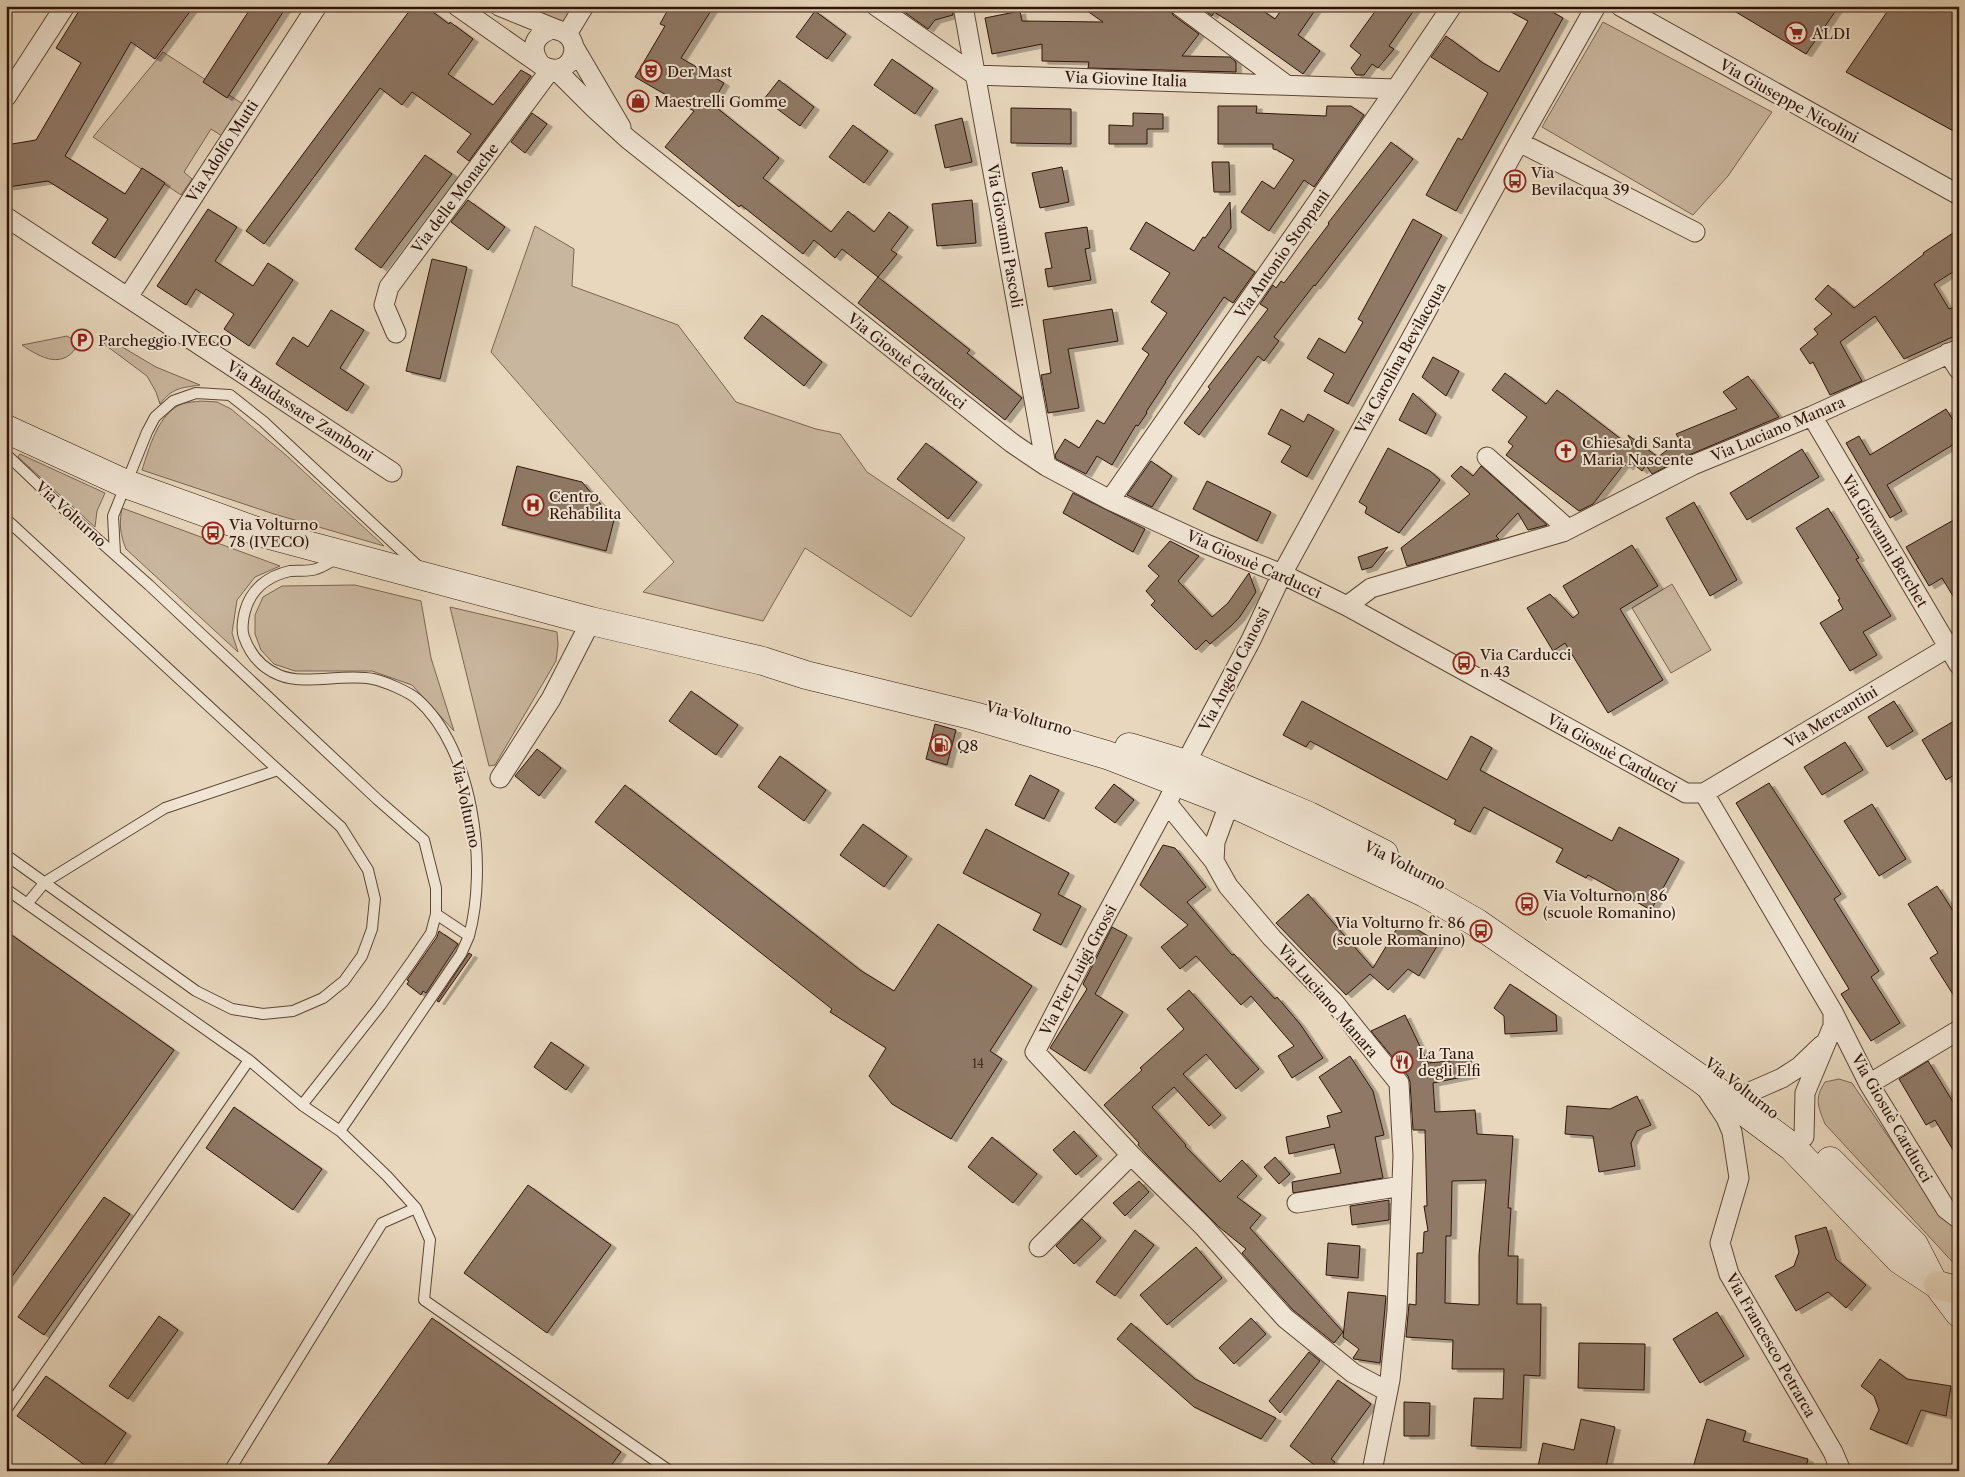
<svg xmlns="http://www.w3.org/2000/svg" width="1965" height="1477" viewBox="0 0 1965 1477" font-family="'Libre Caslon Text',serif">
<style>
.green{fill:#c9b69e;stroke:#7c6553}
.building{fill:#8f7966;stroke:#2f1408;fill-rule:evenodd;filter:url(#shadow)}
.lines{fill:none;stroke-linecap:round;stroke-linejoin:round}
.lane-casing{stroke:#5d4535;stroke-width:12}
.street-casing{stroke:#5d4535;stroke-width:21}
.secondary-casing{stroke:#2f1408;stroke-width:29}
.highway-casing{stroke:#2f1408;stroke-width:29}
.lane{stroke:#f0e5d4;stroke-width:10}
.street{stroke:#f0e5d4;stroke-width:19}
.secondary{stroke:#f0e5d4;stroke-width:28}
.highway{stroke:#e8d7bd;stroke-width:28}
.labels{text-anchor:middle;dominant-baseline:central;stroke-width:4;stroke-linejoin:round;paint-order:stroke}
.number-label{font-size:12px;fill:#472d20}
.poi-label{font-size:15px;fill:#2f1408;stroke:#f0e5d4;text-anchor:start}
.street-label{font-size:15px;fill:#2f1408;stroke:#f0e5d4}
</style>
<defs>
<filter id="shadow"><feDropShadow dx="5.5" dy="3" stdDeviation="0" flood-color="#0004"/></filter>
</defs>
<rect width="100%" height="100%" fill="#e8d7bd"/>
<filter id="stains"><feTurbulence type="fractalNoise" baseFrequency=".004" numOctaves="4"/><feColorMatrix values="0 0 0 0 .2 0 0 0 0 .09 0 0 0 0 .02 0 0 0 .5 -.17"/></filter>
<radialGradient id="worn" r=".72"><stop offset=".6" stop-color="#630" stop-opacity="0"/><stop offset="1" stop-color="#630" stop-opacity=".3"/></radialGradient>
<path class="green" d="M520,6h53l-9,16z
M1603,22l169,90 -44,64 -35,39 -151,-88z
M163,52l80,52 -21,32 -11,-7 -27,43 8,7 -11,16 -88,-58z
M535,226l39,23 -2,37 106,39 58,77 80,27 24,5 27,38 98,66 -54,79 -106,-69 -42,73 -120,-29 31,-30 -183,-210z
M67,336l12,7c-15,28 -38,15 -57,2z
M107,338l49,29 44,18c-20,3 -28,3 -40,19l-4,-12 -9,-16 -43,-32z
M201,401l16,1 14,7 56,47 97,90 -110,-32 -132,-44c7,-21 16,-57 40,-66 5,-2 13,-2 19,-3z
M20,454l85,39 -8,18 -2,16 -77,-70z
M122,508l158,58 -25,11 -18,23 -5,33 6,19 -112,-103c-6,-15 -7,-25 -4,-41z
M1672,584l39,66 -40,23 -39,-65z
M355,585l66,16 10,57 23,73 -42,-46 -40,-14h-77l-21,-7 -13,-14 -6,-16v-19l8,-18 19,-11z
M450,607l107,25 1,13 -2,16 -61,104 -6,1z
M1839,1079l13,4 90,133 17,8v45l-134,-145c-7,-18 -11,-25 0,-42z"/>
<path class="building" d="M82,6h112l-39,53 -24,-17 -66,114 60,38 17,-26 23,15 -50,75 -23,-15 16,-24 -60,-38 -40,6 -2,-13v-29l30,-5 45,-77 -25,-15z
M252,6h35l-60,92 -24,-16z
M413,6h12l24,18 1,-2 23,17 -25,35 45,31 28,-35 10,6 -62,85 -12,-9 14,-18 -59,-42 -10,13 -22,-17 -116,156 -18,-13z
M670,6h44l-33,52 43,25 -12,21 67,54 -16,20 68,54 17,-21 26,21 15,-20 19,15 -17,23 6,4 -19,23 -36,-28 -7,9 -21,-18 -11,14 -62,-49 -2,2 -74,-60 29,-36 -59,-34 30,-51 -5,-2z
M896,6h56l1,9 -18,5 -7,9z
M1080,6h89l4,9 26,19 -17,22 48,1 6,5v10l-148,-4 1,-6 -47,-1v-17l-50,10 -7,-36 35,-7 2,10 81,1z
M1199,6h57l19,13 9,-13h34l-20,29 22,16 -17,23 -73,-52 -16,-10 -2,4z
M1379,6h38l-28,40 5,3 -16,19 -6,-4 -8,11h-8l-5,-7 10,-13 -11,-9z
M1500,6h42l21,12 -107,193 -30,-16 32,-57 4,2 26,-47 -57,-36 15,-21 37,27 16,9 29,-51z
M1726,6h113l-33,48z
M1891,6h68v128l-113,-62z
M815,11l31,23 -19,25 -31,-22z
M892,59l41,29 -18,26 -41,-29z
M779,80l35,27 -14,19 -36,-27z
M1218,106h39l-1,7 70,3 1,-10h24l13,9 -50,72 -10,-7 -35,51 -28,-19 21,-31 12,8 20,-29 -17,-10 -4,-1v-5h-55z
M1011,108l60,1v35l-60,-1z
M532,113l15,11 -22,29 -14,-11z
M1133,113l30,1v15h-16v15h-38v-19l24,1z
M962,118l10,44 -27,6 -10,-43z
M853,125l35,26 -24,32 -35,-26z
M1391,142l22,17 -98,127 -1,-1 -40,52 5,4 -15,20 -6,-5 -59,79 -15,-12 26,-34 -2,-2 60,-78 -8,-5 13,-19 3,3 5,-7 3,2 45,-59 -1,-1z
M425,155l27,19 -71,94 -26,-19z
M1212,162h17l1,30h-16z
M1062,167l7,35 -29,6 -8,-35z
M468,200l37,27 -17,23 -37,-28z
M972,200l4,43 -39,3 -5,-42z
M1230,202l1,26 -13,19 37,25 -22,31 -9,-6 -59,85h1l-20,30 1,1 -9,13 -2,-1 -24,40 -15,-9 -11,18 -30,-15 -1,-4 10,-16 14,9 18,-28 7,4 45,-70 -7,-5 25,-36 -16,-11 19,-29 -40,-24 16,-27 48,29 9,-14 2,1z
M208,209l29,18 -22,34 38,25 15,-23 25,17 -44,66 -25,-17 10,-15 -38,-25 -10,16 -29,-19z
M1413,219l29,16 -94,169 -24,-13 10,-17 -27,-16 12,-20 26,15 18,-31 -5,-3z
M1087,227l3,21 -5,1 6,31 -43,7 -3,-18 7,-1 -7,-35z
M1959,229v39l-25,16 15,25 10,-3v28l-55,25 -29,-43 -35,26 22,39 -32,14 -17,-33 -3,2 -10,-15 18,-15 -4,-5 18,-15 -17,-15 13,-14 26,23 70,-54 -1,-1z
M432,259l35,8 -27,112 -34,-8z
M878,277l92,73 -3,3 55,45 -17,22 -147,-117z
M1112,309l6,32 -50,8 11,59 -31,5 -7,-38 10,-2 -8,-53z
M331,310l33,20 -24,38 24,16 -17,27 -71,-47 17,-27 15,10z
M762,315l60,47 -18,24 -60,-48z
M1433,357l26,14 -13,25 -24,-19z
M1505,373l41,31 11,-14 73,56 2,-3 -4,-8 30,22 22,-17 -4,-6 61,-25 -14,-17 25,-16 31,41 -90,38 -37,19 -6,-9 -4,6 -11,-9 -3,5 -4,-3 -31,40 -14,7 -73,-56 7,-9 -5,-4 19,-25 -35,-27z
M1413,393l23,21 -10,20 -27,-14z
M1281,409l23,13 4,-8 26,15 -27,48 -26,-15 10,-16 -23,-12z
M1946,409l13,20v12l-72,44 15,26 -12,7 -44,-75 13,-7 11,19z
M926,443l51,39 -29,37 -51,-40z
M1388,448l42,23 10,9 -41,53 -34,-20 2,-6 -8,-5z
M1802,449l17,28 -72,43 -17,-27z
M1151,461l21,15 -20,31 -25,-12z
M517,466l65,16 32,38 -8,31 -104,-26z
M1461,466l12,10 8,-10 66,59 -19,5 -10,-17 -22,23 3,3 -92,27 -6,-18 69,-54 -19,-18z
M1207,481l64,31 -14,29 -64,-32z
M1073,493l72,36 -12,23 -70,-39z
M1694,502l43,78 -27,16 -44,-78z
M1828,508l31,50 -3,1 35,57 -28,16 14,23 -27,16 -30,-48 23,-14 -5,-9 2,-1 -44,-71z
M1959,517v89l-17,-28 -13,8 -23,-39z
M1170,541l29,15 -21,25 34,36 16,-14 21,-30 7,19 -17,26 -8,8 -21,18 -4,-4 -10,10 -45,-45 4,-4 -9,-10 13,-15 -11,-10z
M1632,545l26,41 -38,23 43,71 -55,33 -43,-70 -12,8 -26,-43 23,-14 23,24 6,-5 -16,-27z
M1388,547l-16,20 -10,3 -4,-13z
M691,691l47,34 -22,30 -47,-34z
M1302,701l145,79 24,-44 21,12 -12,22 132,71 7,-14 60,32 -28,51 -63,-35 -2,3 -30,-16 7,-13 -79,-42 -14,25 -16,-8 2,-4 -146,-79 -4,6 -23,-12z
M1894,701l19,30 -26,16 -19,-30z
M1959,718v54l-13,8 -24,-40z
M935,724l21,6 -9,35 -21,-6z
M1845,742l18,28 -41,25 -18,-28z
M537,749l24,19 -22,28 -24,-20z
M780,756l46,34 -22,31 -46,-34z
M1030,775l29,15 -15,29 -29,-14z
M1769,783l72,111 -7,5 45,72 -8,6 29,46 -29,18 -30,-47 8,-5 -113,-186z
M1114,784l20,16 -19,23 -20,-15z
M625,785l235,185 34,21 44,-67 94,62 -42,65 12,8 -51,80 -59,-35 -23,-28 17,-28 -56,-36 2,-3 -237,-187z
M1872,804l34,55 -27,17 -35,-55z
M863,824l44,32 -23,31 -44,-32z
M986,829l83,44 -11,21 23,12 -20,39 -28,-15 8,-16 -78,-41z
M1163,845l12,3 31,39 -19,15 45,53 2,-1 41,45 2,-2 23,27 23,34 -31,20 -14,-22 16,-10 -43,-50 -10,9 -45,-49 -16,13 -19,-22 27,-22 -48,-40z
M1937,886l22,34v84l-29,-46 8,-5 -30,-49z
M1308,894l65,74 29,-48 37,23 -20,33 -11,-7 -20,21 -18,-16 -24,21 -70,-72z
M1112,927l15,8 -32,59 28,18 -38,59 -35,-23 37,-59 -4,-5z
M6,931l168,119 -168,235z
M439,931l19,13 -32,49 -3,-2 -2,4 -14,-11 2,-3 -2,-1 30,-43z
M469,953l3,2 -33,47 -2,-1z
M1510,984l46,31 1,16 -52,3 -1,-18 -10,-8z
M1189,990l70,79 -23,20 -30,-35 -23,20 38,41 -12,11 -35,-39 -22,20 34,38 -1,1 35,36 22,-22 15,16 -20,21 24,18 -11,13 93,104 -9,11 -41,-33 -51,-57 4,-4 -27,-22 -71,-71 -10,-11 1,-2 -35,-38 38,-35 -2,-2 44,-39 -17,-20z
M1405,1015l23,48 43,-4 1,16 -39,8 2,29 40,-2 2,24 36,2 -5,72h3l-3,48h10l-1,48h24l-1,72 -16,-1 -3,73 -50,-2 3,-48 29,1 1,-30h-52l1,-29 -47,-3 3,-33 7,1 1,-52h6l1,-21 4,-1 -4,-25h3l-2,-76h-12l-3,-48 -2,-6 -37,-45zM1486,1180l-7,75v50l-34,-2 1,-67h5l1,-55z
M551,1042l33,23 -18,25 -32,-23z
M1350,1056l23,35 11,44 -9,2 8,41 -90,15 -1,-11 49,-9 -7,-29 -45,10 -3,-17 44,-10 -3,-11 15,-4 -23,-35z
M1928,1061l31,51v48l-24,-40 -9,5 -27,-46z
M1637,1096l14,29 -14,6 -6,12 4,23 -36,6 -6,-36 -28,-2 2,-28 43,3z
M234,1107l88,62 -29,41 -87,-62z
M1074,1131l23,25 -21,19 -23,-25z
M992,1137l45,37 -24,29 -45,-36z
M1275,1157l15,17 -11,10 -15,-17z
M1139,1181l10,11 -24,24 -12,-13z
M528,1185l83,60 -64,88 -83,-60z
M104,1197l26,17 -86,121 -26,-18z
M1389,1200v20l-37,5 -2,-19z
M1082,1219l19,19 -27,26 -18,-18z
M1826,1227l10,32 30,26 -20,23 -18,-16 -32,19 -21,-35 19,-10 5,-14 -4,-16z
M1135,1230l19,15 -39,51 -19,-14z
M1328,1243l32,3 -2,32 -32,-3z
M1196,1247l26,31 -55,47 -27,-30z
M1348,1292l38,4 -6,67 -26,-4 -1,-1 6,-9 -16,-12z
M1717,1312l27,44 -44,27 -27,-44z
M159,1316l19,14 -50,69 -19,-13z
M432,1318l189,134 -14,19h-284z
M1251,1318l15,16 -32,30 -15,-16z
M1131,1323l64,56 81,39 -15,21 -67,-32 -77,-68z
M1579,1343l66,1 -1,46 -66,-2z
M1309,1352l11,9 -40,52 -11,-12z
M1880,1359l27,20 44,7 -5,30 -25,-6 -14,34 -37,-15 9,-19 -5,-14 -13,-10z
M46,1376l80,57 -26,38h-7l-76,-55z
M1338,1380l33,24 -40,55 4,3 -7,9h-6l-32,-25z
M1404,1402l26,1 -1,33h-25z
M1581,1419l34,8 -10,44h-68l6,-28 31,7z
M1707,1419l39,12 -3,10 65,18 -3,12h-113z"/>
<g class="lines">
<g class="lane-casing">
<path id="lane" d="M6,454l61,58 82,73 229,215 46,40 12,48v26l33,22c19,-69 5,-187 -52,-237 -8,-7 -33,-18 -44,-20 -30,-6 -68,7 -94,-4 -17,-7 -29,-21 -35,-38 -3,-8 -1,-18 1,-26 6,-22 23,-35 45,-40 8,-1 18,1 26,-2 7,-2 14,-7 20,-10
M6,519l272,251 63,57 27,43 7,29 -3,30 -10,27 -18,25 -21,17 -30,13 -30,3 -31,-5 -36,-18 -190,-136
M115,554l-2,-38 34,-84 8,-15 18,-16 23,-8 34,2 34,27 155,145
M6,889l243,171 53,45 38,26 47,45 29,32 14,32 -6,60 246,171
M27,904l18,-22 120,-74 113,-38
M302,1105l78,-99 32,-45 19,-28 5,-19
M340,1131l121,-177 8,-18
M6,1410l243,-350
M229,1471l153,-248 34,-15"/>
</g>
<g class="street-casing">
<path id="street" d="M457,6l84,59c32,19 49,-32 11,-36 -19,7 -23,20 -11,36
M499,6l59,24
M876,6l99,69 421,14
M963,6l83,460
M1180,6l105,78
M1620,6l339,189
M567,34l17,-28
M574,47l47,80
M556,70l38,38 34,31 384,304 34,23 64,34 96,44 76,30 65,32 339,187h18l255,-152
M6,97l59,-91
M1519,142l176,90
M6,217l386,255
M128,297l189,-291
M396,333l-12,-28 5,-18 156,-210 2,-8
M1948,353l11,17
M1812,416l147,249
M1487,457l81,72
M1110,500l286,-411 56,-83
M1347,606l24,-18 192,-56 130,-67 119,-49 147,-67
M500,778l51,-79 40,-78
M1704,793l129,219 36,72 77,125 13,10
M1167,803l47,58
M1236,805l-11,10 -10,27 -1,19 14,25 44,52 62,64 65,81 4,73 -6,155 -7,69 -18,91
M1869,1084l90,-54
M1708,1091l18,27 6,14 7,46 -19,65 9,31 104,178 8,19
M1750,1092l32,-14 17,-11 23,-22
M1804,1137l1,-44 28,-67v-14
M1297,1203l105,-17
M1039,1247l92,-92
M1387,1391l-34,-18 -68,-55 -82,-92 -72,-71 -96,-103 60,-116 72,-133 25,-52 59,-111 31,-66 237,-432 77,-136"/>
</g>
<g class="secondary-casing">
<path id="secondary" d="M6,429l120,55 136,49 329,88 172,40 43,14 168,41 133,39 129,50 189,88 52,30 221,154 94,70 108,113 38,25 21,28
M1129,747l57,17 123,52 75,38
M1830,1161l84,84 18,35"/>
</g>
<g class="highway-casing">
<path id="highway" d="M1938,1285l21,6"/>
</g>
<use href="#lane" class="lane"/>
<use href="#street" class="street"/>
<use href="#secondary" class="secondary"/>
<use href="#highway" class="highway"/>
</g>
<defs>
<g id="supermarket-ring" transform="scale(1.125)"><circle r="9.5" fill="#f0e5d4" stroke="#8f2418" stroke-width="1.5"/><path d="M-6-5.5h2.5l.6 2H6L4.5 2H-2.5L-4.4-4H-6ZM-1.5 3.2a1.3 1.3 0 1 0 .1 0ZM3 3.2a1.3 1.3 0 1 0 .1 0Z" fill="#8f2418"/></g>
<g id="theatre-ring" transform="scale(1.125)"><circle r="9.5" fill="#f0e5d4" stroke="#8f2418" stroke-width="1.5"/><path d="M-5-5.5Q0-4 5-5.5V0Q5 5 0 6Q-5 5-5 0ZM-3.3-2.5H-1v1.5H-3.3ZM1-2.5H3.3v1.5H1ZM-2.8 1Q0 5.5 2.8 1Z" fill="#8f2418"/></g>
<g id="shop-ring" transform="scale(1.125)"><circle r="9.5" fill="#f0e5d4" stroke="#8f2418" stroke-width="1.5"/><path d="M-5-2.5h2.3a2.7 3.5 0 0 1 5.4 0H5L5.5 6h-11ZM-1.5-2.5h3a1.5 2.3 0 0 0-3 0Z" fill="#8f2418"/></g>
<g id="bus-ring" transform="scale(1.125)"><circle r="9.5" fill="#f0e5d4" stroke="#8f2418" stroke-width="1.5"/><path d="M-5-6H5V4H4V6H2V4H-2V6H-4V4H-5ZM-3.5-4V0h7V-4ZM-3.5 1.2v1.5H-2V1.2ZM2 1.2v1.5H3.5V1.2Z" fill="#8f2418"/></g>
<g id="parking-ring" transform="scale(1.125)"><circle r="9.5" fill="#f0e5d4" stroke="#8f2418" stroke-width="1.5"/><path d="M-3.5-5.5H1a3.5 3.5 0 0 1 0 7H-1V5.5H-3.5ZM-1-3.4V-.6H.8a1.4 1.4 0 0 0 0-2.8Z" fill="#8f2418"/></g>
<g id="church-ring" transform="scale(1.125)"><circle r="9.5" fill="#f0e5d4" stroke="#8f2418" stroke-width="1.5"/><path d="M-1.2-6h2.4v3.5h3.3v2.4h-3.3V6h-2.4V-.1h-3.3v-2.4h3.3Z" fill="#8f2418"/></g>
<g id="hospital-ring" transform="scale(1.125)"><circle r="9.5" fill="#f0e5d4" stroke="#8f2418" stroke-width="1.5"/><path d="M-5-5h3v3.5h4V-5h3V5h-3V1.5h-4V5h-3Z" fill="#8f2418"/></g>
<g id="fuel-ring" transform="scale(1.125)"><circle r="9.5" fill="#f0e5d4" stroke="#8f2418" stroke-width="1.5"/><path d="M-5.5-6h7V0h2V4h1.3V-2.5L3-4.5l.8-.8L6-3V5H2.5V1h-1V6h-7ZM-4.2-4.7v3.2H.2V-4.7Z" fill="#8f2418"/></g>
<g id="restaurant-ring" transform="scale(1.125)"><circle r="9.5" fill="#f0e5d4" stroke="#8f2418" stroke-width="1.5"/><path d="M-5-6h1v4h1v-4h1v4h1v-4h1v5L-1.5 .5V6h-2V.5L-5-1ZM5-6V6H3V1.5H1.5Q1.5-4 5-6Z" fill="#8f2418"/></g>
</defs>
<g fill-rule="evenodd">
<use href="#supermarket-ring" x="1796" y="33"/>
<use href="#theatre-ring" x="651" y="71"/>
<use href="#shop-ring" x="638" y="101"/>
<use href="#bus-ring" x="1515" y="181"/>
<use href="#parking-ring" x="82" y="340"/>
<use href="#church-ring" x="1566" y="451"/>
<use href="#hospital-ring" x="533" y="505"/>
<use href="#bus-ring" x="213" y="533"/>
<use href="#bus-ring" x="1464" y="663"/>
<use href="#fuel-ring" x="941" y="745"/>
<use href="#bus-ring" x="1527" y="904"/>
<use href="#bus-ring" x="1481" y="931"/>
<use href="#restaurant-ring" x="1402" y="1062"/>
</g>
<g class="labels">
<g class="number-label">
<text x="978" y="1063">14</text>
</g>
<g class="poi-label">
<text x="1812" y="33">ALDI</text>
<text x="667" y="71">Der Mast</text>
<text x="654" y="101">Maestrelli Gomme</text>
<text x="1531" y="172">Via<tspan x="1531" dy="17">Bevilacqua 39</tspan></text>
<text x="98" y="340">Parcheggio IVECO</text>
<text x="1582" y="442">Chiesa di Santa<tspan x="1582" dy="17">Maria Nascente</tspan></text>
<text x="549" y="496">Centro<tspan x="549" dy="17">Rehabilita</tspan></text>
<text x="229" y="524">Via Volturno<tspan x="229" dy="17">78 (IVECO)</tspan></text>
<text x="1480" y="654">Via Carducci<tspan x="1480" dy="17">n 43</tspan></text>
<text x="957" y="745">Q8</text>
<text x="1543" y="895">Via Volturno n 86<tspan x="1543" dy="17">(scuole Romanino)</tspan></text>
<text x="1465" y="922" text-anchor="end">Via Volturno fr. 86<tspan x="1465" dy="17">(scuole Romanino)</tspan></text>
<text x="1418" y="1053">La Tana<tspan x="1418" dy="17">degli Elfi</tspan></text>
</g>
<g class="street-label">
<text transform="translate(1126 79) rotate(2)">Via Giovine Italia</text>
<text transform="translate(1789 101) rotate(29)">Via Giuseppe Nicolini</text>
<text transform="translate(222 151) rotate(-57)">Via Adolfo Mutti</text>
<text transform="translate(455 198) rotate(-53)">Via delle Monache</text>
<text transform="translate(1005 236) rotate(80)">Via Giovanni Pascoli</text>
<text transform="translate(1282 254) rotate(-55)">Via Antonio Stoppani</text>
<text transform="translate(1400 358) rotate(-61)">Via Carolina Bevilacqua</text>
<text transform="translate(907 361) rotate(38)">Via Giosuè Carducci</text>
<text transform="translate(300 411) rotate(33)">Via Baldassare Zamboni</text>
<text transform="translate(1778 429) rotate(-23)">Via Luciano Manara</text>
<text transform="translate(71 514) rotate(42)">Via Volturno</text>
<text transform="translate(1885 541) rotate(59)">Via Giovanni Berchet</text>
<text transform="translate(1254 564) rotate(24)">Via Giosuè Carducci</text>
<text transform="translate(1234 669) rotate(-63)">Via Angelo Canossi</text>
<text transform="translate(1831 717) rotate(-31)">Via Mercantini</text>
<text transform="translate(1029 718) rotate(16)">Via Volturno</text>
<text transform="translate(1612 753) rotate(29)">Via Giosuè Carducci</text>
<text transform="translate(466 804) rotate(78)">Via Volturno</text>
<text transform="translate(1405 865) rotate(27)">Via Volturno</text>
<text transform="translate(1078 970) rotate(-62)">Via Pier Luigi Grossi</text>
<text transform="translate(1328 1001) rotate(49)">Via Luciano Manara</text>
<text transform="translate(1742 1088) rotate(38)">Via Volturno</text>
<text transform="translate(1892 1118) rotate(60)">Via Giosuè Carducci</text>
<text transform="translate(1771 1345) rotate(60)">Via Francesco Petrarca</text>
</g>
</g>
<rect width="1965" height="1477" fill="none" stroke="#e8d7bd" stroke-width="25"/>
<rect x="8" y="8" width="1950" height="1462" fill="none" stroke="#2f1408" stroke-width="2.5"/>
<rect x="12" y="12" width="1940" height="1452" fill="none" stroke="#2f1408"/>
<rect width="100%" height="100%" filter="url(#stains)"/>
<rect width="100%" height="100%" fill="url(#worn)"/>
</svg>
